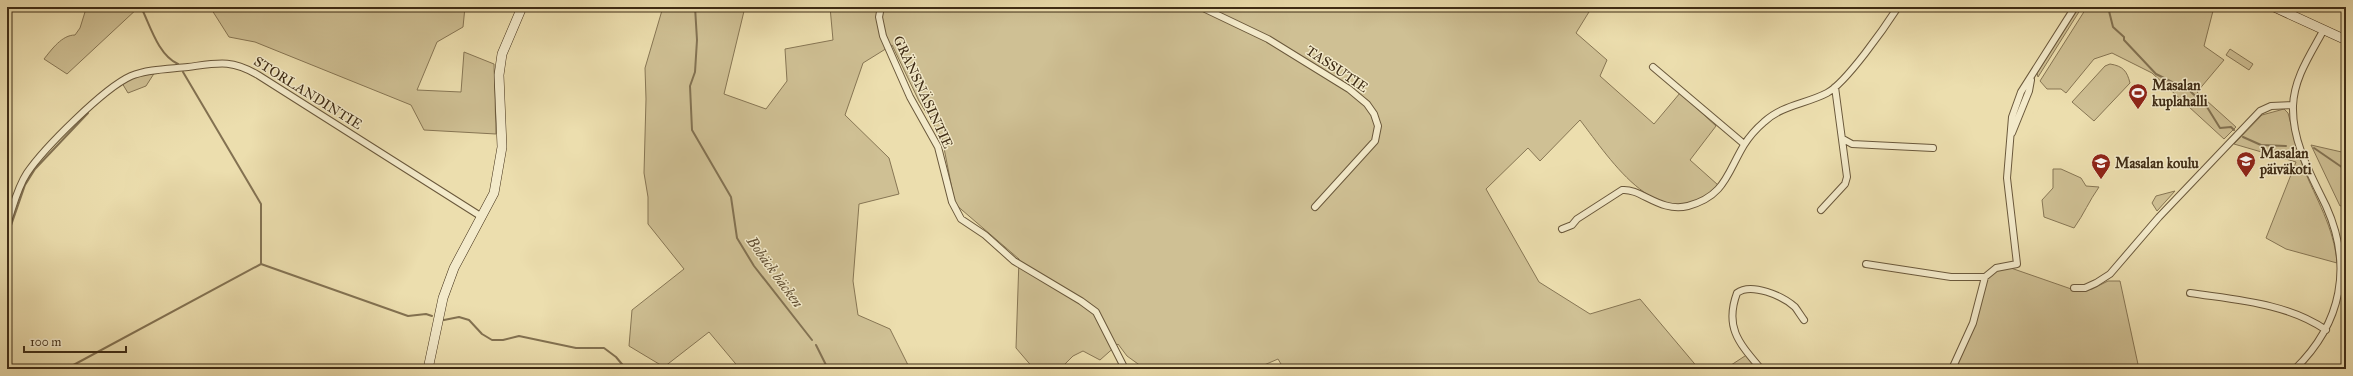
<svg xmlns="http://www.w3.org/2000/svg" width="2353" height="376" viewBox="0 0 2353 376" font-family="'IM FELL Great Primer',serif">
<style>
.green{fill:#cfc094;stroke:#877654}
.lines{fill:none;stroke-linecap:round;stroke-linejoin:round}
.stream{stroke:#837252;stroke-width:2}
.street-casing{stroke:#6a583b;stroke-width:8}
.secondary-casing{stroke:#3f2c15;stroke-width:10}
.street{stroke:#f3eaca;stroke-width:6}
.secondary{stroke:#f3eaca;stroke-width:9}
.labels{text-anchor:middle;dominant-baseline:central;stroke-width:3;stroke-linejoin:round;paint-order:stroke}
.street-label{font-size:14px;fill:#3f2c15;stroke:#f3eaca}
.poi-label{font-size:14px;font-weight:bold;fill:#3f2c15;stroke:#f3eaca;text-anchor:start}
.water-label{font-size:15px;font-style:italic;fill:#614f33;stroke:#f3eaca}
</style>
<rect width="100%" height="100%" fill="#ecdeae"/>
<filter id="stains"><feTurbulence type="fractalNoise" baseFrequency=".005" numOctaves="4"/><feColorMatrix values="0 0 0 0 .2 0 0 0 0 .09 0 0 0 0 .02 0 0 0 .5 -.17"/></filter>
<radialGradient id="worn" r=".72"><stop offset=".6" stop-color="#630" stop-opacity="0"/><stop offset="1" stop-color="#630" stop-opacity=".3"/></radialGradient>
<path class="green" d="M81,7h58l-72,67 -23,-15c8,-10 18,-24 31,-24l5,-7 5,-16z
M210,7h255l-2,20 -26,15 -20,48 44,2 3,-40 30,12 2,70 -72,-4 -13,-25 -156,-63 -26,-5z
M663,7h82l-21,87 42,15 21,-28 -2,-32 48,-9 -3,-33h762l-16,26 31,27 -7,16 54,48 26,-31 36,33 -26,34 28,25c-56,57 -107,-25 -138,-65l-40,41 -12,-13 -42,41 53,93 51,32 50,-15 59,70h-415l-6,-10 -23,10h-110l-18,-13 -9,-12 -18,16 -17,-9 -10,5 -13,13h-26l-18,-21 3,-89 -64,-55 -13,-66 -23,-37 -27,-56 -29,18 -18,52 44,43 10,36 -40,10 -6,77 5,34 32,14 20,40h-170l-31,-37 -45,35 -35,-21 3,-36 52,-41 -36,-45v-27l-4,-24 2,-74 -1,-31z
M2078,7h4l-44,70 -1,-4z
M2087,7h127l-10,39 20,14 -27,32 39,35 -12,12 -72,-66 -40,-20 -18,6 -28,34 -5,-4h-14l-7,-8z
M2230,49l23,15 -4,6 -23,-15z
M2110,64c13,2 17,7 20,19l-36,38 -22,-19 33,-36z
M155,72l-9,14 -18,7 -6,-10 10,-5z
M2284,109l4,4c5,18 9,36 15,54 13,32 31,60 34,96l-51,-14 -20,-11 30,-76 -62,-18 28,-29z
M2311,145l35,8v51l-6,2z
M2053,169h8l20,9 5,8 13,1c-10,14 -15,27 -25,41l-30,-11 -2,-17 11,-12z
M2175,191l-18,20 -5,-8 4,-7z
M2008,267l69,24 15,-2 16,-8h12l19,88h-187l21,-46 12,-46 11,-9z
M1748,354l13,15h-36z"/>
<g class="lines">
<path class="stream" d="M141,7c9,18 17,48 37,57
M695,7l2,33 -2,32 -5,14 2,44 39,67 6,41 17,28 58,74
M2108,7l5,20 11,10v3l32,34 34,17 17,16 13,21 11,-1 3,3
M183,72l78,132v60
M2243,137l18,8 25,1
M2314,148l32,22
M7,237l18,-52 10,-16 53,-56
M444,320l15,-3 10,3 13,14 10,6h11l16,-4 57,12h28l12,9 10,12
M816,345l12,24
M66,369l195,-105 147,52 18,-2 6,2"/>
<g class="street-casing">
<path id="street" d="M881,7l-2,10 4,19 27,61 28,50 14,55 9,17 24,16 29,26 67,40 15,11 29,57
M1201,7l67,32 81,50 18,15 7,10 4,12 -3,15 -60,66
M1653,67l91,77
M2012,133l17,-42 2,-11
M1843,139l9,5 81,4
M1821,210l24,-26 2,-7 -12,-90
M7,224c6,-17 10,-36 20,-51 17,-25 77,-85 104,-97 17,-7 39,-7 57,-9 30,-4 43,-8 70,8l224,142
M1562,229l10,-4 5,-6 45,-29c19,-2 38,23 66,16 37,-10 39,-33 56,-61 5,-8 13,-17 20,-23 18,-17 42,-18 63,-29 19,-10 58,-66 71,-86
M1866,264l85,13h34
M2074,288h11l11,-5 14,-9 49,-57 101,-106 11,-5 22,-1
M2190,293c46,7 97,10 136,37
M1761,369c-21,-25 -37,-41 -24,-76 14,-11 46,3 58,14 3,4 6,9 9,13
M1952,369l21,-46 12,-46 11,-9 21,-4 -10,-86 5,-61 9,-25 54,-85
M2295,369c47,-46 58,-103 31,-163 -15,-31 -34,-64 -33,-100 1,-28 17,-51 30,-75"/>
</g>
<g class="secondary-casing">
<path id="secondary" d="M2274,7l72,33
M428,369l15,-71 11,-30 40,-75 8,-46 -3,-72 3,-21 20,-47"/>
</g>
<use href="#street" class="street"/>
<use href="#secondary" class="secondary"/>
</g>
<defs>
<g id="stadium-pin" transform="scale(1)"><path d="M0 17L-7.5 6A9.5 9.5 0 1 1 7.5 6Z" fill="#8f2418" stroke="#f3eaca"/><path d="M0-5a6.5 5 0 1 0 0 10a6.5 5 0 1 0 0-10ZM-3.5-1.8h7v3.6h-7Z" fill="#fff"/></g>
<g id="school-pin" transform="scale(1)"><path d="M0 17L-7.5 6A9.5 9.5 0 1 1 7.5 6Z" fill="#8f2418" stroke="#f3eaca"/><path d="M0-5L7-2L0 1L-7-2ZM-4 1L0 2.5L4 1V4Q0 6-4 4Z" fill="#fff"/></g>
</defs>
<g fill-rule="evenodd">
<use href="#stadium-pin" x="2138" y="93"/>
<use href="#school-pin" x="2246" y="161"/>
<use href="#school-pin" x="2101" y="163"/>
</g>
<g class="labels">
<g class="street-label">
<text transform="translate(1337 69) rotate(34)">TASSUTIE</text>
<text transform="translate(923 92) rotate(65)">GRÄNSNÄSINTIE</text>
<text transform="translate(308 93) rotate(32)">STORLANDINTIE</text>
</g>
<g class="poi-label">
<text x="2152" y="85">Masalan<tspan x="2152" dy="16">kuplahalli</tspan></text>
<text x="2260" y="153">Masalan<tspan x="2260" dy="16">päiväkoti</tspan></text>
<text x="2115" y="163">Masalan koulu</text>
</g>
<g class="water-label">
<text transform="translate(775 272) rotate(54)">Bobäck bäcken</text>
</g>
</g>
<rect width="2353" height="376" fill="none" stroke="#ecdeae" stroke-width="24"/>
<rect x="8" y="8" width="2337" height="360" fill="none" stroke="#3f2c15" stroke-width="2"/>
<rect x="12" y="12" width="2329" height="352" fill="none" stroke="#3f2c15"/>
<path d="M24 346v6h102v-6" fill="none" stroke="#3f2c15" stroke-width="2"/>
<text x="30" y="346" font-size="12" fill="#3f2c15" stroke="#f3eaca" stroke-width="3" paint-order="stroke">100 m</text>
<rect width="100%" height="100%" filter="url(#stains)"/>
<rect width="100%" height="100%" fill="url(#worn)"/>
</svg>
